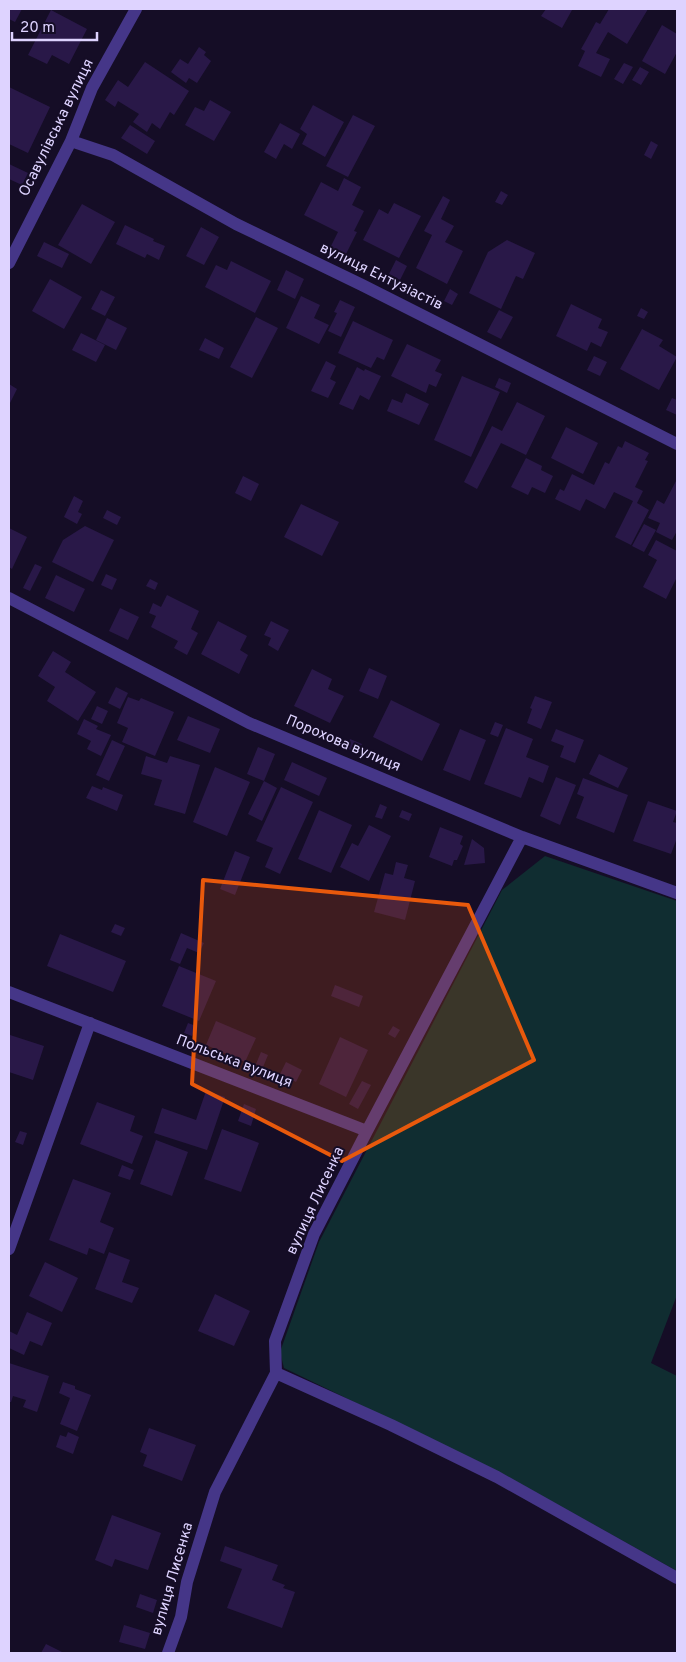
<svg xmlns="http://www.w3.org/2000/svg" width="686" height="1662" viewBox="0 0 686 1662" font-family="Overpass,sans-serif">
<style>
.green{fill:#102d31}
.building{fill:#291848}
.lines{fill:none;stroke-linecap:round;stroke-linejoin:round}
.minor{stroke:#453688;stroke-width:12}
.marked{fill:#e8590c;fill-opacity:0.2;stroke:#e8590c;stroke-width:4;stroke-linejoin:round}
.labels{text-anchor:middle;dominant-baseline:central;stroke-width:4;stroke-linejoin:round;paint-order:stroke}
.street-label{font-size:15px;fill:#ded3ff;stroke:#150d26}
</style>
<rect width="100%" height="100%" fill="#150d26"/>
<path class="green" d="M545,856l132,45v394l-26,68 26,13v195l-176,-98 -217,-105 -4,-16 39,-110 183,-352z"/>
<path class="building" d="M9,9h13l-7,13 -6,-3z
M546,9h23l3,1 -10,18 -21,-12z
M609,9h39l-21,35 -19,-12 -12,21 14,6 -9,18 -23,-11 7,-15 -4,-2 4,-7 11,-20 4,2z
M51,10l36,19 -18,35 -17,-9 -5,9 -19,-9z
M662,25l15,9 -1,10 1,8 -12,22 -23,-13z
M199,47l7,5 -2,3 7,6 -14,22 -8,-5 -3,5 -15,-11 9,-13 8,5z
M145,62l44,29 -15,24 -4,-3 -10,17 -8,-6 -5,9 -14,-10 6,-8 -21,-13 -3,6 -10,-7 13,-20 10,7z
M624,63l9,4 -10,17 -9,-5z
M640,67l9,5 -8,13 -9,-5z
M9,87l41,20 -22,46 -19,-9z
M210,100l21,12 -17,29 -29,-16 10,-18 9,4z
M313,105l31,17 -19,35 -23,-13 5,-10 -7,-5z
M353,115l22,11 -27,51 -22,-11z
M280,123l20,11 -8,15 -8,-5 -8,15 -12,-7z
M130,125l25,16 -8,13 -26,-16z
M651,141l7,4 -7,14 -7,-4z
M9,164l19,9 -6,12 -13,-6z
M344,178l17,9 -9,18 12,6 -10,20 3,1 -13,26 -15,-8 9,-18 -34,-17 17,-33 17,9z
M501,191l7,4 -6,10 -7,-3z
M443,196l7,4 -9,19 13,7 -9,16 18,9 -16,33 -31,-16 16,-33 -8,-4z
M394,203l27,13 -22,42 -36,-18 16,-31 9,5z
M82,204l33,18 -24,42 -33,-19z
M125,225l29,14 -1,2 12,5 -6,14 -12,-6 -2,4 -29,-14z
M201,227l18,10 -15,28 -18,-9z
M507,240l28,13 -12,26 -7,-3 -15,33 -32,-16 19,-41z
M44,242l25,12 -7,14 -25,-12z
M396,260l11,6 -7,14 -11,-6z
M231,261l40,20 -16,32 -50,-26 11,-22 11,5z
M286,270l18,9 -9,20 -18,-9z
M50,279l32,18 -18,32 -32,-18z
M450,289l8,5 -6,11 -8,-4z
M101,290l14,7 -10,19 -14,-7z
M301,296l19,9 -6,13 15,7 -10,19 -33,-16z
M340,300l15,7 -14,30 -13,-6 9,-18 -3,-1z
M571,304l31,15 -4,9 10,4 -7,15 -10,-5 -4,9 -31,-15z
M641,308l7,4 -4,7 -7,-3z
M499,310l14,7 -12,22 -14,-7z
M256,317l22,11 -26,50 -22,-11z
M107,318l20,10 -11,22 -20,-10z
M353,321l40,19 -9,20 -7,-3 -6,11 -33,-15z
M642,329l21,11 -4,6 18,11 -18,33 -39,-21z
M81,333l24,12 -9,17 -24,-12z
M205,338l19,10 -5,11 -20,-9z
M407,344l34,16 -6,11 7,3 -6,13 -7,-3 -3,9 -35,-17z
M594,356l13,6 -7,14 -13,-6z
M326,361l10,5 -6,13 6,3 -8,16 -17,-7z
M357,367l7,4 1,-2 16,7 -12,24 -9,-5 -7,15 -14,-6z
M462,376l38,16 -29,65 -37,-17z
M499,378l12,5 -4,10 -12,-6z
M9,384l8,5 -8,16z
M406,393l23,11 -10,21 -32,-14 5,-12 10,4z
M672,398l5,2v15l-11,-5z
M517,402l28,14 -19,39 -25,-12 -24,46 -13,-7 28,-56 10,5z
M566,427l32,16 -15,31 -32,-16z
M625,441l24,12 -4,7 3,1 -13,26 8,4 -6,12 12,7 -18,35 -16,-8 18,-36 -19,-9 -9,17 -19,-10 -6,12 -25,-12 5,-10 4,2 8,-17 22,11 11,-23 4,2 9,-18 4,2z
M526,458l16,8 -1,4 12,6 -8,17 -13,-6 -4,8 -17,-8z
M243,476l16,8 -8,17 -16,-8z
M676,481l1,1v49l-5,9 -16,-8 4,-9 -12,-5 9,-18 7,4z
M74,496l9,5 -5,11 4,2 -5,10 -13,-7z
M301,504l38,18 -17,34 -38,-19z
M107,510l14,7 -4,8 -14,-7z
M644,524l12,6 -12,22 -12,-6z
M85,526l29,14 -21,42 -41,-20 11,-22z
M9,528l18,9 -15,32 -3,-2z
M656,540l21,11v26l-11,22 -23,-12 14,-27 -9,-5z
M35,564l7,3 -12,24 -7,-3z
M106,574l11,5 -5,11 -11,-5z
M56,575l29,14 -11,23 -29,-14z
M150,579l8,4 -3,7 -9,-4z
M167,595l32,16 -8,18 7,4 -11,22 -13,-7 4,-7 -27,-14 5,-11 -7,-3 4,-10 8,4z
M120,608l19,9 -11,23 -19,-9z
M218,621l29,15 -7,14 8,5 -9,19 -38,-20z
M271,621l18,9 -11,21 -10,-6 3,-7 -7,-3z
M53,651l18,11 -6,10 31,20 -18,29 -31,-20 8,-14 -17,-11z
M369,668l18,8 -9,23 -19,-8z
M312,669l20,10 -4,10 16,7 -14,27 -36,-17z
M116,687l12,6 -8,16 -12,-6z
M535,696l17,6 -11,27 -14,-6 5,-14 -2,-1z
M128,697l11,4 2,-3 33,14 -19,44 -33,-14 6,-14 -11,-5z
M391,700l49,24 -18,37 -49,-24z
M97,706l11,5 -6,13 -11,-5z
M188,716l32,13 -10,24 -33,-13z
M84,719l14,7 -2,3 15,6 -10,21 -14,-7 4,-8 -14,-7z
M495,722l8,3 -5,12 -8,-3z
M506,728l27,11 -7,18 23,9 -6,17 -14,-6 -8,21 -37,-14z
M460,729l26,11 -16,41 -27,-11z
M556,729l28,11 -9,23 -15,-6 4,-11 -13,-5z
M350,739l12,5 -4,9 -12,-5z
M112,740l13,6 -16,35 -13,-6z
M258,747l17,7 -11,27 13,7 -15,33 -14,-7 16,-33 -17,-7z
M599,754l29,14 -10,20 -29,-14z
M146,756l21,7 3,-7 30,9 -15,49 -31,-9 8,-25 -21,-6z
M292,762l35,16 -8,18 -35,-16z
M215,767l35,15 -23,54 -34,-14z
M556,777l20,8 -16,40 -20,-9z
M583,778l45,17 -14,38 -38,-15 8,-21 -7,-3z
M92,786l10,4 1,-3 20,8 -6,16 -31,-13z
M281,787l32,15 -33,72 -15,-7 8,-19 -17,-7z
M648,801l29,10 -4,11 4,1v15l-6,16 -38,-13z
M380,804l7,3 -5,12 -7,-2z
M319,810l33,15 -21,48 -33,-14z
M402,810l10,4 -3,7 -10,-4z
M369,825l22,11 -22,45 -29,-14 12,-24 6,3z
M440,827l23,9 -3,8 3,2 -6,14h-3l-2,6 -23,-9z
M472,839l12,9 1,15 -21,2z
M235,851l15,6 -15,38 -15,-6z
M396,862l12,3 -4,13 11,3 -10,39 -31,-8 11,-39 8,2z
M115,924l10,4 -4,8 -10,-4z
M181,933l23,10 -5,10 -12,-5 -7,16 -10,-4z
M60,934l66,27 -13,31 -66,-26z
M179,966l37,15 -17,40 -37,-15z
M335,985l28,11 -4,11 -28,-11z
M216,1021l40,17 -11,24 -39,-17z
M188,1023l8,3 -4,10 -8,-3z
M393,1026l7,4 -5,8 -7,-4z
M10,1035l34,11 -11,34 -24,-8v-32z
M340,1037l28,13 -22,47 -27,-13z
M261,1052l7,3 -5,12 -7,-3z
M286,1062l16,8 -6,12 -16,-8z
M362,1081l9,4 -13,24 -9,-5z
M206,1091l19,6 -18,53 -53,-17 8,-25 34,12z
M97,1102l38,14 -5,15 13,5 -11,28 -52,-20z
M244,1104l12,5 -5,17 -13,-5z
M222,1129l37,14 -18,49 -37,-13z
M20,1131l7,2 -4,12 -8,-3z
M156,1140l32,12 -16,44 -32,-12z
M122,1165l12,5 -4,10 -12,-4z
M73,1179l38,14 -11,29 14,6 -10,26 -15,-6 -2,7 -38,-15z
M109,1252l21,8 -8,22 17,6 -7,15 -37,-14z
M45,1262l33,16 -16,34 -33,-16z
M215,1294l35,17 -16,35 -36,-15z
M27,1312l25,11 -10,23 -12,-5 -6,14 -15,-7v-17l8,4z
M9,1363l40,13 -12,36 -14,-5 3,-7 -13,-4 -2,6h-2z
M63,1382l12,4v3l16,6 -14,36 -17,-7 10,-26 -11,-5z
M149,1428l47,17 -14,36 -39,-15 4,-11 -7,-3z
M68,1432l11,5 -6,17 -17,-7 4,-12 6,2z
M112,1515l49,18 -13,37 -33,-11 -3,8 -17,-7z
M225,1546l53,19 -6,15 13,5 -2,3 12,4 -13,36 -55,-20 15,-39 -22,-8z
M140,1594l17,6 -4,13 -17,-6z
M124,1625l26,8 -5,16 -26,-7z
M46,1644l18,9h-23z"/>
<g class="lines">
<path class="minor" d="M71,141l42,14 123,69 126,61 315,159
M9,263l62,-122 21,-53 44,-79
M9,598l240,125 273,114 155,56
M9,992l358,139
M9,1249l81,-226
M276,1373l115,52 106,52 180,101
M168,1653l13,-36 6,-35 28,-90 61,-119 -1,-32 39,-107 53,-103 155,-294"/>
</g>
<path class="marked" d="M203,880l265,25 66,155 -192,101 -150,-77z"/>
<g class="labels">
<g class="street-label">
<text transform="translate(57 128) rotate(-64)">Осавулівська вулиця</text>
<text transform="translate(381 277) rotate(26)">вулиця Ентузіастів</text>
<text transform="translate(343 744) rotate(23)">Порохова вулиця</text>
<text transform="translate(234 1062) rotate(21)">Польська вулиця</text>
<text transform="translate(316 1201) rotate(-65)">вулиця Лисенка</text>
<text transform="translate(173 1579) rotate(-74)">вулиця Лисенка</text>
</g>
</g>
<rect width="686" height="1662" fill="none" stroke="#ded3ff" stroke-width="20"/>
<path d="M12 32v8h85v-8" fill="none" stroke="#ded3ff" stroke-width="2.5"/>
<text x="20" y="32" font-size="15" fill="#ded3ff" stroke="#150d26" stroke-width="4" paint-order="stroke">20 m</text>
</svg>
